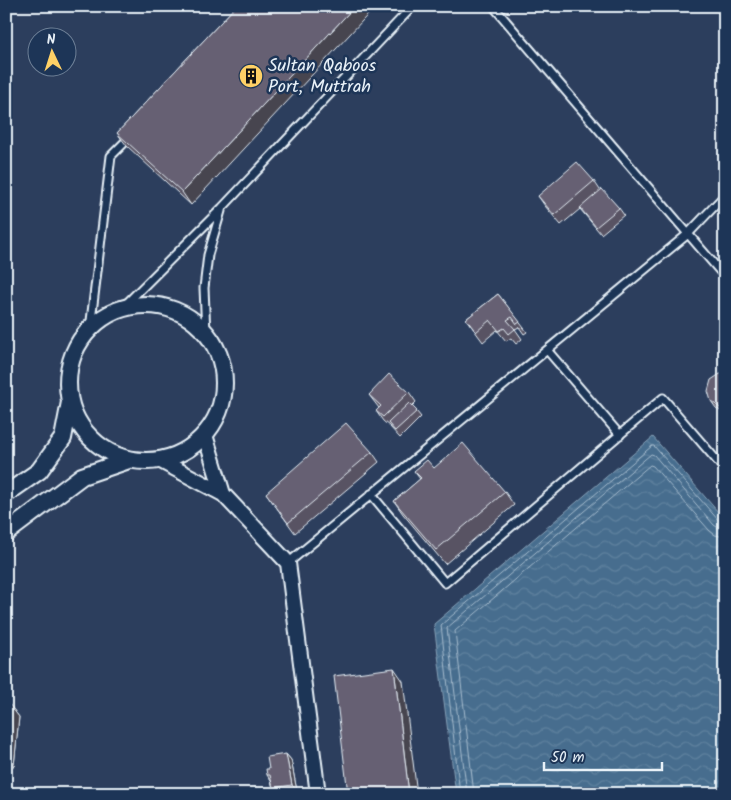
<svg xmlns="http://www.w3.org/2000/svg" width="731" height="800" viewBox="0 0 731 800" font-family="Kalam,sans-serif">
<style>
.water{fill:url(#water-waves);stroke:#87a2b8}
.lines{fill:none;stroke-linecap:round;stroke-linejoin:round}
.shore{stroke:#a7bcce;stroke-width:1}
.service-casing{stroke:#e8f1f8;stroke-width:11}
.minor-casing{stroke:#e8f1f8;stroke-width:18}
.tertiary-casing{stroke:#e8f1f8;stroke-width:20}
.service{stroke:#1d3557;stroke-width:7}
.minor{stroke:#1d3557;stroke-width:14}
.tertiary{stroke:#1d3557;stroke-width:16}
.wall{fill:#585363;stroke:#e8f1f8}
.shaded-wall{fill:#474450;stroke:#e8f1f8}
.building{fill:#666173;stroke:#e8f1f8}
.labels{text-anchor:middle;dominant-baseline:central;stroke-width:5;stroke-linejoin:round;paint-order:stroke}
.poi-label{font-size:18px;fill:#e8f1f8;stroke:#1d3557;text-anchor:start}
</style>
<defs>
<pattern id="water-waves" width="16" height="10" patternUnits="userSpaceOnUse" patternTransform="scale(1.25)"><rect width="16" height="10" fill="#466d8e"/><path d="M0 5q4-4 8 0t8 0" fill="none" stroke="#61829f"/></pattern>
</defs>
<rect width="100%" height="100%" fill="#2c3e5d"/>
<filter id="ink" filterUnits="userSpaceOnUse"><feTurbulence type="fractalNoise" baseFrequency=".02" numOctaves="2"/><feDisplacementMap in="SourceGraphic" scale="10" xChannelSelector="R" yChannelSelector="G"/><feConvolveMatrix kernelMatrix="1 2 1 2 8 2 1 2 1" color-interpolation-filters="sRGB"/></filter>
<g filter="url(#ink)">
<path class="water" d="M653,437l72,83v274h-269l-22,-170z"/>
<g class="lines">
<path class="shore" d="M460,794l-19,-169 211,-179h2l65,75 6,2
M467,794l-20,-166 204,-174 3,1 60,70 6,4h5
M474,794l-19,-163 195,-166 3,1 56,64 6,5 10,2"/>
<g class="service-casing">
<path id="service" d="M493,6l232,271
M120,310l102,-102 191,-202
M90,329l21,-173 19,-19
M206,333l-2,-45 4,-33 13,-44
M547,350l73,85
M371,494l74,89 218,-185 62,72
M288,563l400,-329 37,-39"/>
</g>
<g class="minor-casing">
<path id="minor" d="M205,435l18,59
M159,460l64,34 65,69 30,231"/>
</g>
<g class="tertiary-casing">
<path id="tertiary" d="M68 383a78 78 0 1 1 156 0a78 78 0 1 1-156 0Z
M6,494l33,-23 24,-33 7,-36
M6,533l76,-57 47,-16"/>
</g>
<use href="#service" class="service"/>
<use href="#minor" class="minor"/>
<use href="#tertiary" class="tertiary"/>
</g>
<path class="wall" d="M236,6l-45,199 -64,-59 -10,-13z
M594,181l6,9 19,18 5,7 -23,19 -21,-25 -19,16 -16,-19 -7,-10z
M498,294l29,38 -3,2 -5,-7 -4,2 7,10 -6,5 -5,-6 -5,3 -9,-11 -14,12 -17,-23z
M725,374v40l-9,-6 -5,-7z
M409,392l7,10 -4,4 9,11 -21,21 -10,-11 -7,-6 -7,-10 3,-3 -10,-13z
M372,452l7,10 -84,71 -29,-40z
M434,468l71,24 9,13 -69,59 -42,-50 -9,-13 26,-22 -6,-8z
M6,702l3,2 10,13 -5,49h-8z
M286,754l5,6 6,31 -14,3h-6l-4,-6 -2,-7 -4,-6z"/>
<path class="shaded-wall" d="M355,6h21l-185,199 -9,-13z
M394,668l9,13 14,113h-8z
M9,704l10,13 -5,49 -8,-11v-14z
M286,754l5,6 6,31 -5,-6z"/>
<path class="building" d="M236,6h119l-173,186 -65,-59z
M577,162l17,19 -40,34 -16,-19z
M602,189l17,19 -23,19 -16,-19z
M498,294l22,28 -3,2 -5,-7 -5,3 8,9 -6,5 -5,-6 -5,3 -9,-11 -14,12 -10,-13z
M389,374l20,18 -26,25 -7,-6 5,-5 -12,-11z
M720,374h5v34h-5l-9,-7 -3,-10 3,-11z
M409,403l8,8 -22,20 -7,-8z
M346,423l26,29 -84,71 -22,-30z
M463,443l42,49 -69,58 -42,-49 27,-23 -7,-7 13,-11 7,8z
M394,668l15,126h-61l-14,-118z
M6,702l3,2 -3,37z
M286,754l6,31 -19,3 -3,-13h-3l-1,-6h3l-2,-12z"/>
</g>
<defs>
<g id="building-disc" transform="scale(1.25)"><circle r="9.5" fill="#ffd166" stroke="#1d3557"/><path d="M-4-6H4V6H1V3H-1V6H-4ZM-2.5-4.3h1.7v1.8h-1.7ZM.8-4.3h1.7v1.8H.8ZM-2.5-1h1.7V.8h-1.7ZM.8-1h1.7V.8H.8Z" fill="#111"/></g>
</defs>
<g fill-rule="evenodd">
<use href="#building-disc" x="251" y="76"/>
</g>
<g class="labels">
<g class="poi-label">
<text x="268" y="66">Sultan Qaboos<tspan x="268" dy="21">Port, Muttrah</tspan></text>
</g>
</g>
<rect width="731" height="800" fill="none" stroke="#1d3557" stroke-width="25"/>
<rect x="12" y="12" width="706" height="775" fill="none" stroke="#e8f1f8" stroke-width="2" filter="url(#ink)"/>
<g transform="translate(52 52) rotate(356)"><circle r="24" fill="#1d3557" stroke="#6e8097"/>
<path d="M0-4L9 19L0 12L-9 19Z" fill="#ffd166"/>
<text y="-8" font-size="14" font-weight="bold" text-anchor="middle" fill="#e8f1f8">N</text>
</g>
<path d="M544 762v8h118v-8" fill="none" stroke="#e8f1f8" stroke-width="2.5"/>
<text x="551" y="762" font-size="15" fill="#e8f1f8" stroke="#1d3557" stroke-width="4" paint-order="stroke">50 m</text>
</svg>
